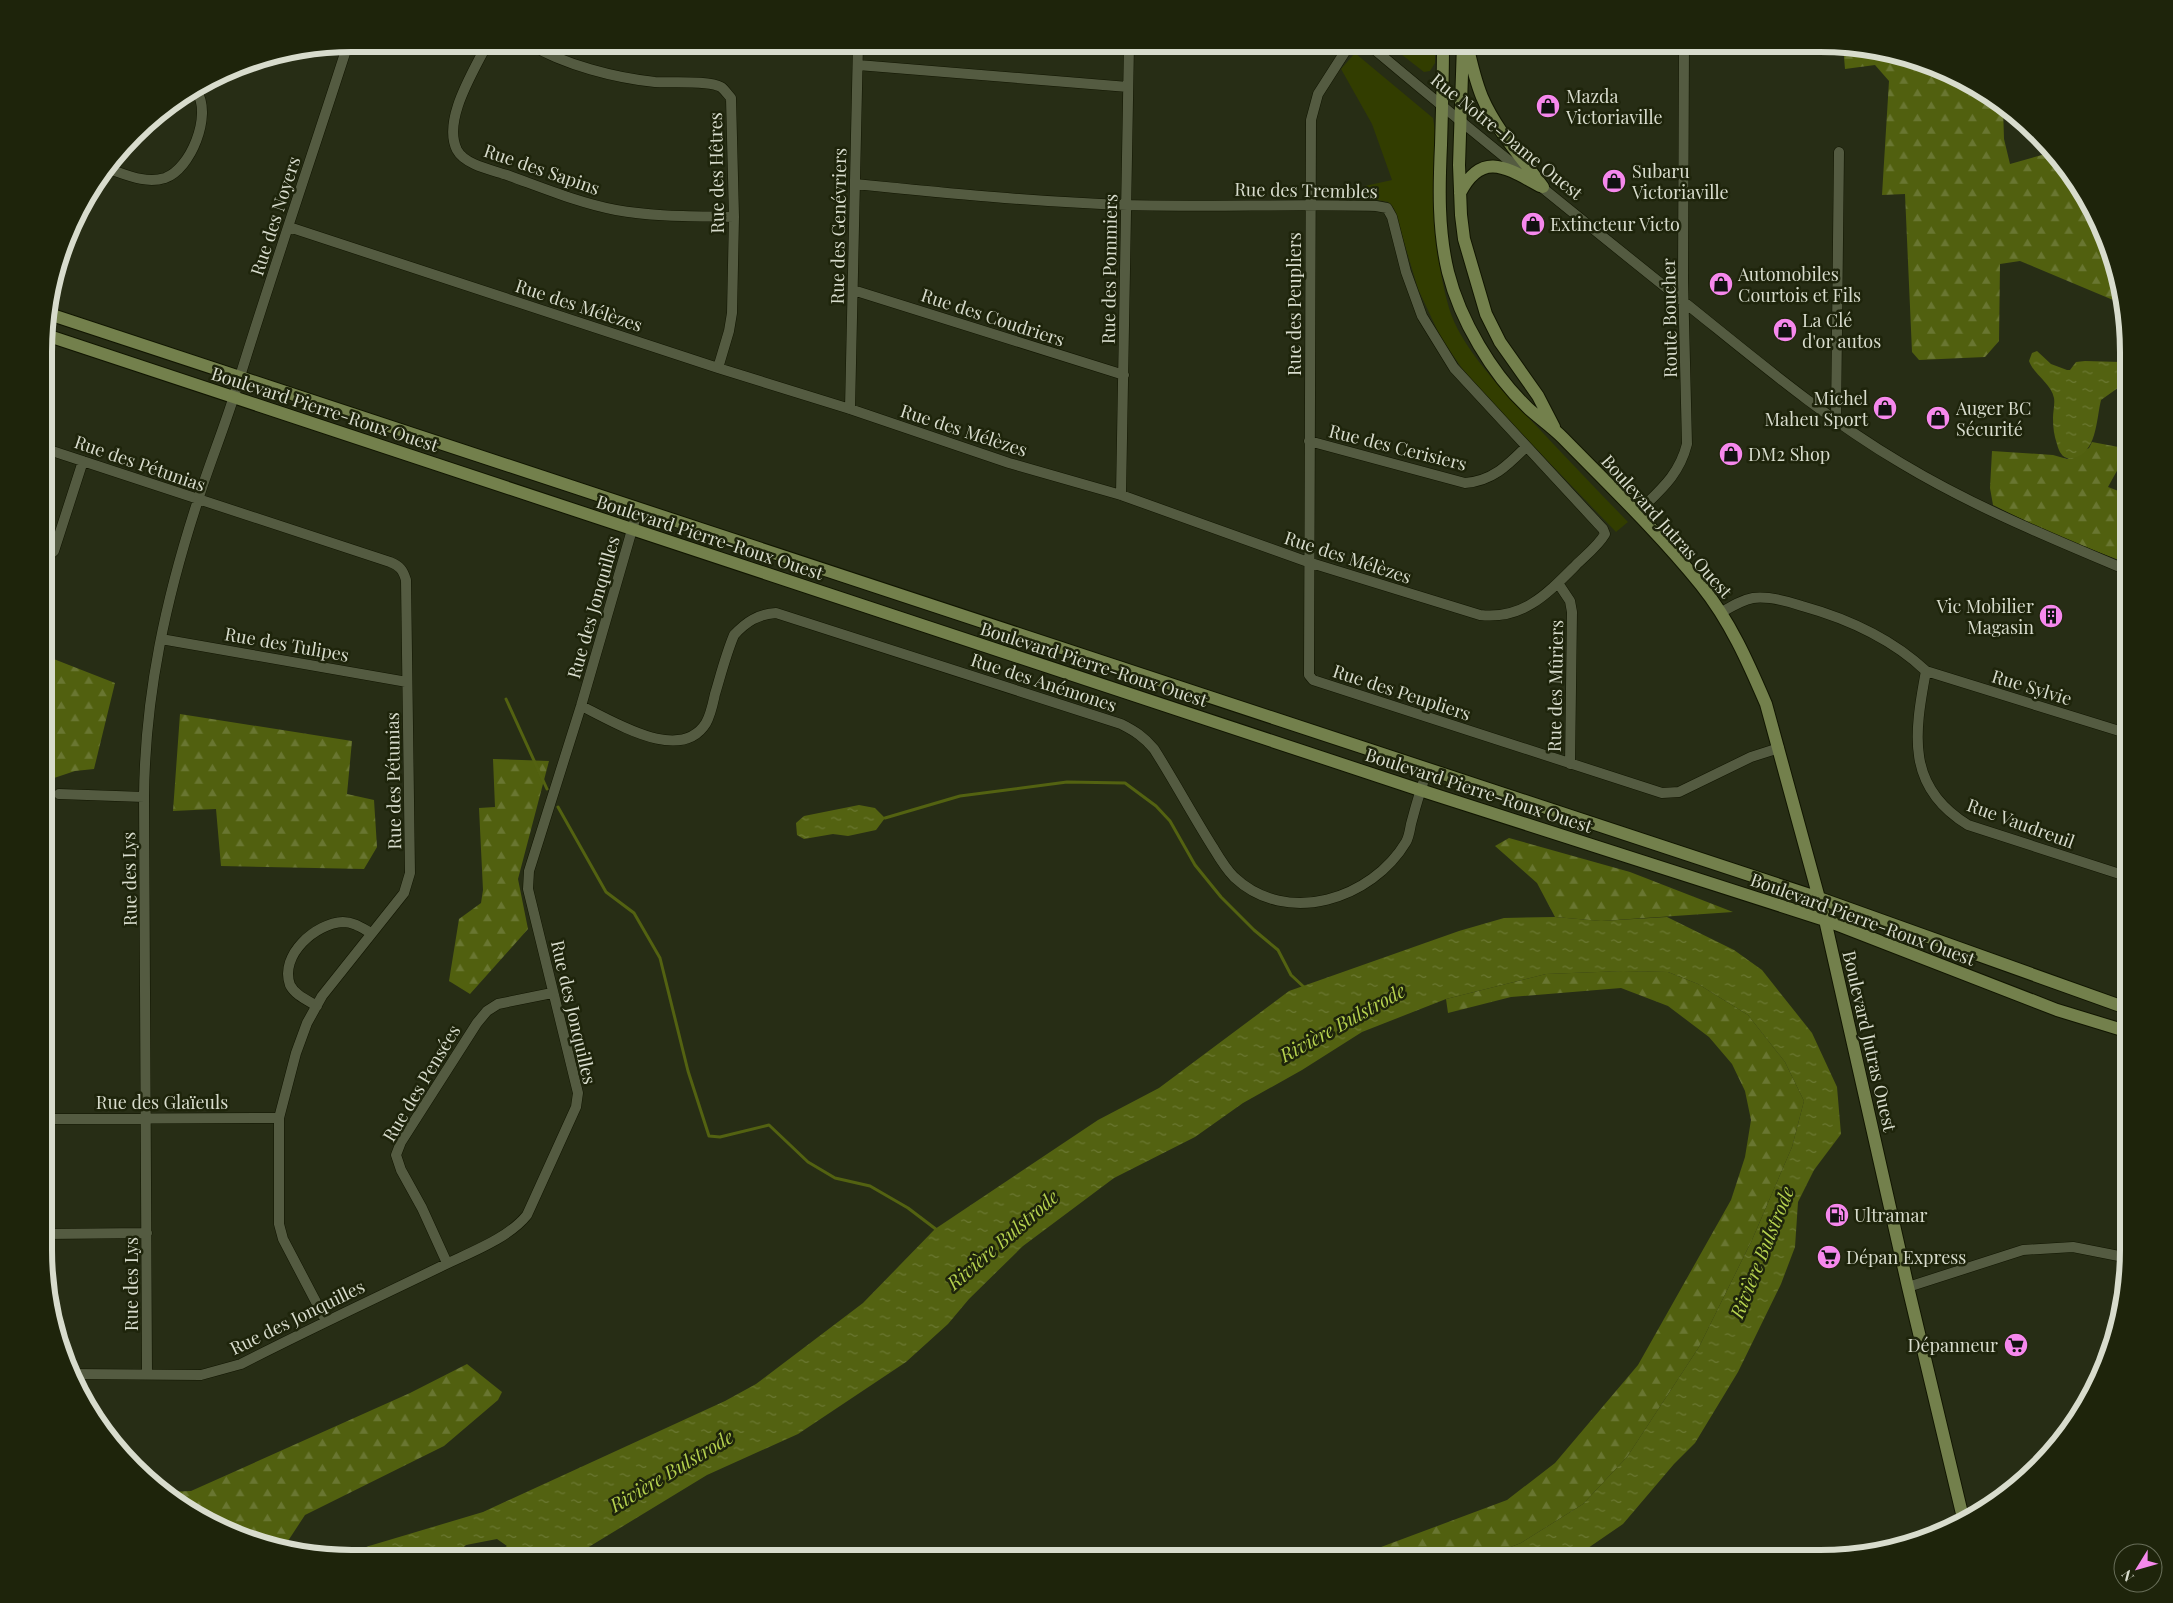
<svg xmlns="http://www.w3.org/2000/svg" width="2173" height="1603" viewBox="0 0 2173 1603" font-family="'Playfair Display',serif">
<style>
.green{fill:#323d00}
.forest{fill:url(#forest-firs)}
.water{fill:url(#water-ripples)}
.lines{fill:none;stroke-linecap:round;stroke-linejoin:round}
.stream{stroke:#536211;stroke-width:3}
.minor-casing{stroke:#111501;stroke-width:11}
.major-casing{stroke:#111501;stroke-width:14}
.minor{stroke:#545b41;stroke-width:10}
.major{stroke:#73804c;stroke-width:12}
.labels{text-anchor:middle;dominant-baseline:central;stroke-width:5;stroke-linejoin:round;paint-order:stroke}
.poi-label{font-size:18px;fill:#d8dccd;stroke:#1e240b;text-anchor:start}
.street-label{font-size:18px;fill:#d8dccd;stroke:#1e240b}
.water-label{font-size:19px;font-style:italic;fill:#b5d14e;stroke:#1e240b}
.rim{fill:none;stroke:#d8dccd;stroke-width:6}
</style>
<defs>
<pattern id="forest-firs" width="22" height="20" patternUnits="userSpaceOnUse" patternTransform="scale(1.25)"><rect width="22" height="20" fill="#51600f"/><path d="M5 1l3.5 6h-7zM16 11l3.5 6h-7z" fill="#697631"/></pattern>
<pattern id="water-ripples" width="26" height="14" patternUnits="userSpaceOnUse" patternTransform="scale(1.25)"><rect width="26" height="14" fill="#536211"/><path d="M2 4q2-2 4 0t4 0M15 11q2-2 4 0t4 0" fill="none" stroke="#6b7832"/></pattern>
</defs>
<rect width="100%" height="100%" fill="#272d15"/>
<path class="green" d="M1388,44h47v19l-5,8 -6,1z
M1355,53l78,65 2,13c-1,59 -3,119 14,177 13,44 64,93 95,126 28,30 56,59 84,88l-12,10 -126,-131 -29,-34 -20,-29 -23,-49 -24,-80 -6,-7 -21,-4 -2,-12 27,-6 -20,-56 -31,-55z"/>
<path class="forest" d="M1843,45l96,22 64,40 1,32 6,25 39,-11 49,63 25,76 2,13 -105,-44 -20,3 -1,77 -14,16 -66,3 -7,-8 -7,-158 -23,1 7,-114 -14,-16 -30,4z
M2092,442l37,7 -21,38 21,8v69l-77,-30 -59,-29 -3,-17 2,-37 61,4 14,4 22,-11z
M46,656l69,27 -21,86 -19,2 -30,10z
M180,714l172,27 -5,53 27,6 3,47 -13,22 -143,-3 -5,-57 -43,2z
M493,759l56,2 -31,118 10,50 -58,65 -21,-13 10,-62 22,-16 2,-13 -4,-82 16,-1z
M1509,838l121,34 103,40 -132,9 -46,-4 -18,-34 -42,-37z
M1623,971l45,1 30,12 50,31 37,47 19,39 -12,46 -40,93 -53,107 -72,110 -44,47 -62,39 -36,14 -36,2h-92v-3l150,-56 48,-37 83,-98 93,-165 14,-43 6,-37 -6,-29 -13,-27 -23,-27 -41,-31 -47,-18 -110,9 -63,16 -2,-14 100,-25z
M467,1364l35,28 -4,8 -54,46 -139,69 -21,32 -50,-11 -71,-44 28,-1 219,-98z"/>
<path class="water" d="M2037,351l14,13 16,6h3l6,-8 9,-1 36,1 8,9v9l-28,20c-5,20 -4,54 -29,58 -9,2 -13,-6 -15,-14 -3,-8 -4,-17 -4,-26 0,-6 2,-14 1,-20 -3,-15 -20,-23 -25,-37l3,-8z
M859,805l16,3 10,10 -9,12 -28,6 -15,-2 -29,5 -7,-4 -1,-12 8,-7z
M1555,917l46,4 66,-4 67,33 28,20 50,63 25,54 4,47 -27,36 -16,32 -3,45 -14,37 -43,88 -43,71 -21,21 -51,60 -51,35h-123l36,-2 36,-14 62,-39 44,-47 72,-110 53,-107 40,-93 12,-46 -19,-39 -37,-47 -50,-31 -30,-12 -45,-1 -77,3 -100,25 -84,33 -60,38 -59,33 -48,34 -81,41 -91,68 -54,53 -21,25 -42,38 -108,72 -91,41 -138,84h-83l21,-13 -10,-7 -31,6 -13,11 2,3h-122l36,-13 114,-34 242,-111 31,-17 107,-81 72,-74 163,-109 61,-32 130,-97 170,-60 45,-13z"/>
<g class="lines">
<path class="stream" d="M506,699l41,90
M558,807l48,85 28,21 26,45 28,113 21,65 11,1 49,-12 39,37 27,16 35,8 38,22 29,22
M885,818l75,-22 107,-14 58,1 31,23 14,15 25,44 26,32 33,33 24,20 13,25 14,13"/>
<g class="minor-casing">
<path id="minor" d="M487,44c-13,27 -45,76 -30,106 8,15 35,20 50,25 36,13 72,28 109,35 39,7 78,6 118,7
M530,44c34,21 86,34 125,38 16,1 54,-2 66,5 4,3 7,8 10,11l3,119 -2,96 -3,18 -11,37
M1350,44l-32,50 -7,26 -2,555 4,5 349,113 17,-1 72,-35 28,-9
M1368,44c104,88 210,173 316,258 70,56 139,115 217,161 73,44 150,75 228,108
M858,65l270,22
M109,169c18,6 37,15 56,9 26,-9 47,-63 32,-86
M289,227l429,141 132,41 159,54 112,32 187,67 172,53c43,5 67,-21 96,-50 9,-9 22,-19 29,-31l-2,-5 -149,-161 -32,-52 -16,-44 -14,-55 -5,-9 -11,-2c-83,-2 -166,1 -249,-1 -91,-3 -182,-12 -272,-21
M853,290l271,85
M850,409l8,-365
M1836,420l3,-268
M1309,441l156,42c27,-2 42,-17 61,-36
M46,449l344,113c10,4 13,8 16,18l4,293 -6,20 -82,103 -15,27 -11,30 -17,65v106l4,15 43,82
M1121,495l8,-451
M1637,513c22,-22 42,-37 50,-69l-4,-164 1,-236
M46,558l8,-7 29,-90
M1558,583l12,18 2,11 -2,152
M1722,612c10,-6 20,-12 31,-14 16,-2 34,3 49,8 47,13 89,32 124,65 -12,64 -20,116 42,154l161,52
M161,639l246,43
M1926,671l203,63
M581,706c31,14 99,59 125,17 5,-9 7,-20 9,-29 6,-20 11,-40 19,-59 12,-13 24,-21 42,-22l345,111c14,7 23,13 33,25 21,33 39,67 60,100 6,10 12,20 20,28 53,50 138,22 172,-35 3,-5 4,-13 5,-18 5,-19 10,-37 17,-55
M59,794l85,3
M317,1006c-10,-6 -22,-11 -27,-21 -11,-30 26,-62 53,-63 11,0 19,6 28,11
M45,1119l234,-1
M45,1234l102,-1
M447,1263l-25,-55 -21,-38 -5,-15 5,-13 76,-119 10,-12 11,-7 54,-11
M1908,1287l115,-37 50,-3 56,11
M147,1373l-3,-576c1,-104 22,-199 54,-297 11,-35 25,-69 36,-104 36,-118 76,-234 114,-352
M72,1374l129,1 40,-11c66,-34 133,-65 199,-97 28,-14 68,-28 87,-52l49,-108 2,-14 -50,-204 1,-18 52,-165 57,-197"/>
</g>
<g class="major-casing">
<path id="major" d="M1443,44c0,34 -1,67 -2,101 -2,43 -3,85 7,127 12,48 44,102 80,136 11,10 24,19 35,30 47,48 96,95 138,147 29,36 47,77 65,119l59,216 83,367 56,235
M1463,44l-4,121 2,50 3,24 22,75 14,28 38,54 16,31
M1467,44c4,18 8,36 15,53 14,33 40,61 61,90
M1460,193c22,-43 47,-25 80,-7
M46,313l1773,585 310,111
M46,335l1374,455 405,130 232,90 72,22"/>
</g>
<use href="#minor" class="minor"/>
<use href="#major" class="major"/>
</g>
<defs>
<g id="shop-disc" transform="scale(1.25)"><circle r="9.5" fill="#f688ed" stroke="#1e240b"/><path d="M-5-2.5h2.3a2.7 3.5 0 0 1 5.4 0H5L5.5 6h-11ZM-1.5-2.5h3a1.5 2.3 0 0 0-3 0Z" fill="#111"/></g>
<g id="building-disc" transform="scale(1.25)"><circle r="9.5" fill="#f688ed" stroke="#1e240b"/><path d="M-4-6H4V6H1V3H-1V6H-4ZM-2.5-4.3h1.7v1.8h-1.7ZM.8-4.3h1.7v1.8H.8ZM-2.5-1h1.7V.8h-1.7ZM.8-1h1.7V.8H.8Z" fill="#111"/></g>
<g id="fuel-disc" transform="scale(1.25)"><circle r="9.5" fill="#f688ed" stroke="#1e240b"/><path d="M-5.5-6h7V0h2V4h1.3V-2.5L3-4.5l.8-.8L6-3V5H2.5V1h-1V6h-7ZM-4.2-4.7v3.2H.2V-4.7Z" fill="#111"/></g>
<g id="supermarket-disc" transform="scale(1.25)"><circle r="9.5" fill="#f688ed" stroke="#1e240b"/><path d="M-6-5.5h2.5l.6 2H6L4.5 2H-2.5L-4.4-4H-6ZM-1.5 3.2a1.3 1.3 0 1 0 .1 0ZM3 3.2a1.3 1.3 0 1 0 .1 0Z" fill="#111"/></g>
</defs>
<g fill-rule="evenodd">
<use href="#shop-disc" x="1548" y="106"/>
<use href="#shop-disc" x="1614" y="181"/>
<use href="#shop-disc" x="1533" y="224"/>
<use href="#shop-disc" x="1721" y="284"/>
<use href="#shop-disc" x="1785" y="330"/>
<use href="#shop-disc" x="1885" y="408"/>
<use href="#shop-disc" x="1938" y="418"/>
<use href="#shop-disc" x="1731" y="454"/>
<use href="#building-disc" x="2051" y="616"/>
<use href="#fuel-disc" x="1837" y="1215"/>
<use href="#supermarket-disc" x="1829" y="1257"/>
<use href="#supermarket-disc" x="2016" y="1345"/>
</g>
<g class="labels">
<g class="poi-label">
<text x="1566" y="96">Mazda<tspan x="1566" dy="21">Victoriaville</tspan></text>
<text x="1632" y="171">Subaru<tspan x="1632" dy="21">Victoriaville</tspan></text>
<text x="1550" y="224">Extincteur Victo</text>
<text x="1738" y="274">Automobiles<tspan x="1738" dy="21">Courtois et Fils</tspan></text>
<text x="1802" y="320">La Clé<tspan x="1802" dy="21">d'or autos</tspan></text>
<text x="1868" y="398" text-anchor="end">Michel<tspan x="1868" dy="21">Maheu Sport</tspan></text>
<text x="1956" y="408">Auger BC<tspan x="1956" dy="21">Sécurité</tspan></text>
<text x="1748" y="454">DM2 Shop</text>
<text x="2034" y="606" text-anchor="end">Vic Mobilier<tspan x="2034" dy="21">Magasin</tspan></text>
<text x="1854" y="1215">Ultramar</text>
<text x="1846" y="1257">Dépan Express</text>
<text x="1998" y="1345" text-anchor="end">Dépanneur</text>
</g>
<g class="street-label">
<text transform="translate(1507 136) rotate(39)">Rue Notre-Dame Ouest</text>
<text transform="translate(542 169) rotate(19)">Rue des Sapins</text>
<text transform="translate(716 173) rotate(-91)">Rue des Hêtres</text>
<text transform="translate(1306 190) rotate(1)">Rue des Trembles</text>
<text transform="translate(275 216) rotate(-72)">Rue des Noyers</text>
<text transform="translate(838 226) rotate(-89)">Rue des Genévriers</text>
<text transform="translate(1109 269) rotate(-89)">Rue des Pommiers</text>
<text transform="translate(1294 304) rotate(-90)">Rue des Peupliers</text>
<text transform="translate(579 305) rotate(18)">Rue des Mélèzes</text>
<text transform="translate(993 317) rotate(18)">Rue des Coudriers</text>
<text transform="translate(1669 318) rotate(-91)">Route Boucher</text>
<text transform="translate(325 409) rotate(18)">Boulevard Pierre-Roux Ouest</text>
<text transform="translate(964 430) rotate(18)">Rue des Mélèzes</text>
<text transform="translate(1398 447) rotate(14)">Rue des Cerisiers</text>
<text transform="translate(140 463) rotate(19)">Rue des Pétunias</text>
<text transform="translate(1667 526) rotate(48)">Boulevard Jutras Ouest</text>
<text transform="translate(710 537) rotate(18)">Boulevard Pierre-Roux Ouest</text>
<text transform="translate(1348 557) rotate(18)">Rue des Mélèzes</text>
<text transform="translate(593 607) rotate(-74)">Rue des Jonquilles</text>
<text transform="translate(287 644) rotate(10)">Rue des Tulipes</text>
<text transform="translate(1094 664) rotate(18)">Boulevard Pierre-Roux Ouest</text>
<text transform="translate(1044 682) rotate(18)">Rue des Anémones</text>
<text transform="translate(1555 686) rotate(-89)">Rue des Mûriers</text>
<text transform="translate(2032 687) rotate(17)">Rue Sylvie</text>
<text transform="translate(1402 692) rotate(18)">Rue des Peupliers</text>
<text transform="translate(393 781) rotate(-91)">Rue des Pétunias</text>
<text transform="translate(1479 790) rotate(18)">Boulevard Pierre-Roux Ouest</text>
<text transform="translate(2021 823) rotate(20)">Rue Vaudreuil</text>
<text transform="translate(129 879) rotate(-91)">Rue des Lys</text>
<text transform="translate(1863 919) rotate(20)">Boulevard Pierre-Roux Ouest</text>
<text transform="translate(574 1012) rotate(77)">Rue des Jonquilles</text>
<text transform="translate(1870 1041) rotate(77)">Boulevard Jutras Ouest</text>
<text transform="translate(421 1083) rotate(-59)">Rue des Pensées</text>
<text x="162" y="1102">Rue des Glaïeuls</text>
<text transform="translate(131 1284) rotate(-90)">Rue des Lys</text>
<text transform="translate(297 1317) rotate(-26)">Rue des Jonquilles</text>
</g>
<g class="water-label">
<text transform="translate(1342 1022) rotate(-29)">Rivière Bulstrode</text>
<text transform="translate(1002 1239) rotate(-41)">Rivière Bulstrode</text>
<text transform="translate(1761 1252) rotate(-68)">Rivière Bulstrode</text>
<text transform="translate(671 1470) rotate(-31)">Rivière Bulstrode</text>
</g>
</g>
<path d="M0 0H2173V1603H0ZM352 52H1820A300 300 0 0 1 2120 352V1250A300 300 0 0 1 1820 1550H352A300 300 0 0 1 52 1250V352A300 300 0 0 1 352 52Z" fill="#1e240b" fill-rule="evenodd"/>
<path class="rim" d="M352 52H1820A300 300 0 0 1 2120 352V1250A300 300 0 0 1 1820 1550H352A300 300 0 0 1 52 1250V352A300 300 0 0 1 352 52Z"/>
<g transform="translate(2138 1568) rotate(233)"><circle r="24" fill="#1e240b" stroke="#686e59"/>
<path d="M0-4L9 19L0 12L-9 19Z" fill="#f688ed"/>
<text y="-8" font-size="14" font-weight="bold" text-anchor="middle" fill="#d8dccd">N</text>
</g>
</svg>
